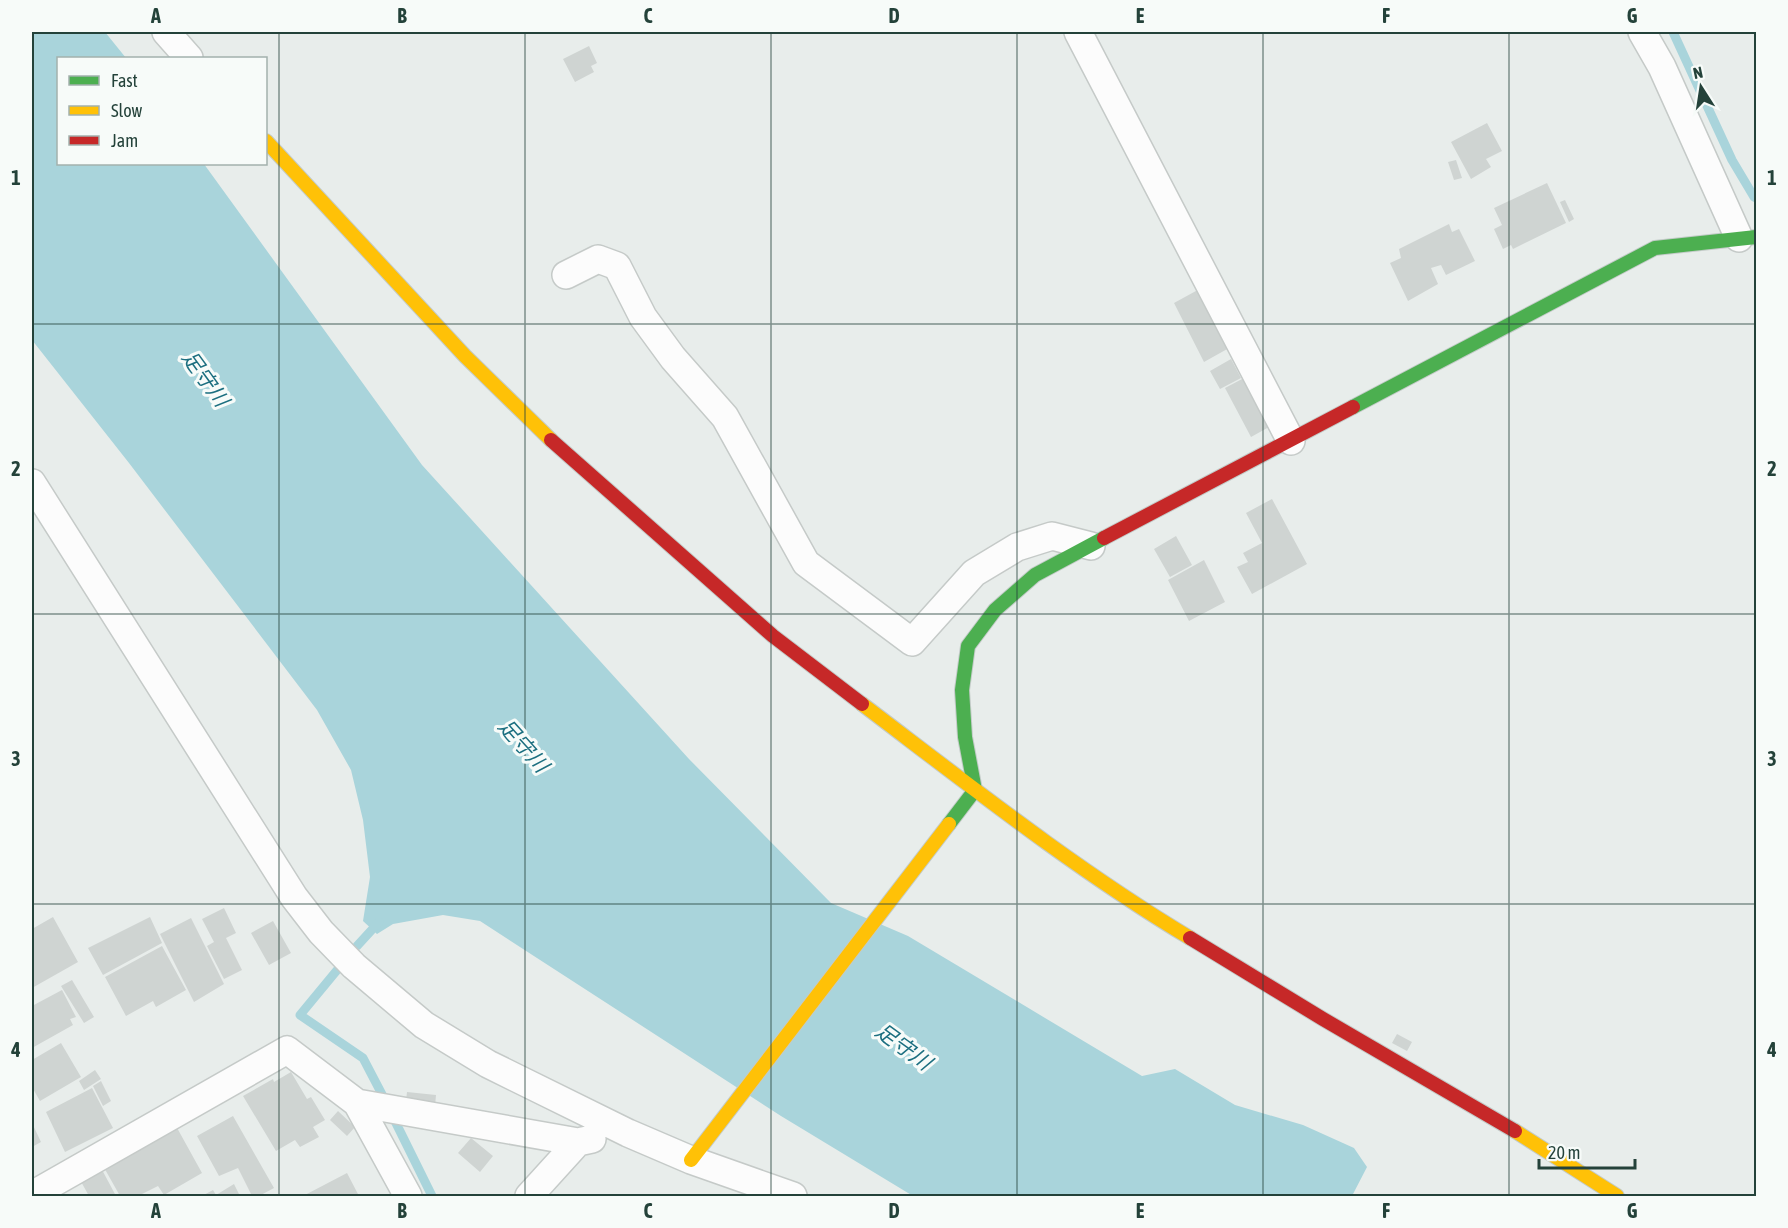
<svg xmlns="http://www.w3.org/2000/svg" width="1788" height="1228" viewBox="0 0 1788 1228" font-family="'Asap Condensed','Noto Sans JP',sans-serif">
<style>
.water{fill:#a9d4db}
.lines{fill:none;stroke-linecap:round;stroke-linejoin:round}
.stream{stroke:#a9d4db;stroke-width:9}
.building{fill:#cfd4d2}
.street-casing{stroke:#c5cac8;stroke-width:30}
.fast-casing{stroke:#c3cbc8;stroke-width:16}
.slow-casing{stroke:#c3cbc8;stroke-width:16}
.jam-casing{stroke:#c3cbc8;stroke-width:16}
.street{stroke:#fcfcfc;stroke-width:27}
.fast{stroke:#4caf50;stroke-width:14}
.slow{stroke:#ffc107;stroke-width:14}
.jam{stroke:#c62828;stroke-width:14}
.grid{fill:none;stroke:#24423a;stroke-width:1.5;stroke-opacity:0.55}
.labels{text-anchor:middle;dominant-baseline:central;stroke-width:6;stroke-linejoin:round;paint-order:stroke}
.water-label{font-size:21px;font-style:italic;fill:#1c6f80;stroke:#f7fbf9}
.neatline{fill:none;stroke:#24423a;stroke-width:2}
.grid-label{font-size:20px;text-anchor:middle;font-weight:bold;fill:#24423a}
</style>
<rect width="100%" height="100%" fill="#e8edeb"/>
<path class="water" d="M32,32h73l21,26h-68v106h146l218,301 267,294 142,144 77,33 234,140 33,-7 60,36 68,20 51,23 13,19 -15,29h-439l-132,-80 -301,-195 -37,-6 -50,9 -16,10 -14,-13 7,-44 -7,-57 -12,-50 -34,-60 -188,-247 -97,-123z"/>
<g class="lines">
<path class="stream" d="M1673,32l59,128 22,37 2,1
M357,946l22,-24
M338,969l-38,46 63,43 23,44
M392,1115l40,81"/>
</g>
<path class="building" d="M589,46l8,17 -6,3 3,6 -19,10 -12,-23z
M1487,123l15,28 -16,8 5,8 -20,12 -20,-37z
M1456,160l6,18 -8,2 -6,-18z
M1547,183l19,40 -53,26 -2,-4 -8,4 -9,-20 8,-4 -8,-17z
M1565,200l9,19 -5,3 -9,-20z
M1449,224l3,8 7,-3 16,32 -29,14 -5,-10 -10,3 7,16 -30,17 -18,-38 11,-5 -2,-9z
M1205,286l24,62 -25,14 -30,-59z
M1231,359l10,19 -21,11 -10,-18z
M1244,378l25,49 -18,10 -26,-49z
M1272,499l35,65 -55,30 -15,-27 11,-5 -5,-9 19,-10 -16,-30z
M1176,536l16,29 -22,12 -16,-28z
M1204,560l21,42 -36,19 -21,-41z
M224,908l12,25 -10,5 16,32 -18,9 -17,-33 7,-4 -12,-23z
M53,917l25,45 -46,26v-59z
M150,917l12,26 -59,32 -15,-27z
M191,918l33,66 -30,18 -34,-68z
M273,921l18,32 -22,12 -18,-32z
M162,946l24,44 -30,17 -3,-6 -27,15 -21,-39z
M72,980l22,37 -10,6 -23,-37z
M62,990l14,27 -6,2 3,6 -41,23v-42z
M1397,1034l15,8 -5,9 -15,-8z
M61,1043l20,34 -41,24 -8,-14v-27z
M95,1070l6,9 -17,11 -5,-9z
M291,1072l16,27 4,-2 14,23 -12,7 6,10 -19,10 -5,-7 -19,11 -33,-55 30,-17 1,3z
M101,1081l10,20 -8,5 -10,-20z
M92,1088l21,40 -48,24 -19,-40z
M407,1092l29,3 -1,11 -29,-5z
M338,1111l17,16 -8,9 -17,-16z
M233,1116l41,72 -15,8h-7l-14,-28 -19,8 -22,-40z
M32,1123l9,19 -9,5z
M176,1126l26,47 -38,22 -6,-9 -20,10h-18l-18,-32z
M471,1138l22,18 -13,16 -22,-19z
M100,1166l16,30h-27l-10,-18z
M347,1173l12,23h-56z
M234,1184l6,12h-38l11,-6 3,5z"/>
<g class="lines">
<g class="street-casing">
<path id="street" d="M166,32l23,26
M1078,32l213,409
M1642,32l20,35 77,171
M566,275l32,-16 19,7 26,51 30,41 52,59 81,146 106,79 62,-69 43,-26 35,-11 39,10
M32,483l262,414 27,35 33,34 70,59 64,39 140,69 63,27 102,36
M357,1103l51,93
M32,1195l255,-145 70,53 221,39
M529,1196l49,-54 14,-3"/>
</g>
<g class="fast-casing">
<path id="fast" d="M1353,407l302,-159 101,-11
M949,824l26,-34 -10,-53 -3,-47 6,-44 27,-36 40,-35 69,-37"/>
</g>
<g class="slow-casing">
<path id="slow" d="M266,141l199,215 86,84
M862,704c107,81 213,165 328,234
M1515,1131l102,65
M691,1160l258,-336"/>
</g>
<g class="jam-casing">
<path id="jam" d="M551,440l222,196 89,68
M1104,538l249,-131
M1190,938l133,81 192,112"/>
</g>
<use href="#street" class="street"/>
<use href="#fast" class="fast"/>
<use href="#slow" class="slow"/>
<use href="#jam" class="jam"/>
</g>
<path class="grid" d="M279,32v1164M525,32v1164M771,32v1164M1017,32v1164M1263,32v1164M1509,32v1164M32,324h1724M32,614h1724M32,904h1724"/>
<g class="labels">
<g class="water-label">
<text transform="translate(206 378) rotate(54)">足守川</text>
<text transform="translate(524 745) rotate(48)">足守川</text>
<text transform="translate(904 1046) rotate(36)">足守川</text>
</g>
</g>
<rect width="1788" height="1228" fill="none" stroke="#f7fbf9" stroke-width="66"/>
<rect x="57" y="57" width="210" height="108" fill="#f7fbf9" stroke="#a3b1ad" stroke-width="1.5"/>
<rect x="69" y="76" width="30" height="9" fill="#4caf50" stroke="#a3b1ad" stroke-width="1.5"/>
<text x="111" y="87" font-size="18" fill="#24423a">Fast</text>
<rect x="69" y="106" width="30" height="9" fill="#ffc107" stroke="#a3b1ad" stroke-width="1.5"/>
<text x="111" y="117" font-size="18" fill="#24423a">Slow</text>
<rect x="69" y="136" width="30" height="9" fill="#c62828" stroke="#a3b1ad" stroke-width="1.5"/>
<text x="111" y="147" font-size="18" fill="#24423a">Jam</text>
<g transform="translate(1701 87) rotate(348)" stroke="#f7fbf9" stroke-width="4.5" paint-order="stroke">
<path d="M0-4.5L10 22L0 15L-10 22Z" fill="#24423a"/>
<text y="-9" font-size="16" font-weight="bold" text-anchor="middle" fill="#24423a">N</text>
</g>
<path d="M1539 1159v9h96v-9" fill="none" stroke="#24423a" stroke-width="3"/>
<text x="1548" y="1159" font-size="18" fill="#24423a" stroke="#f7fbf9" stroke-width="4.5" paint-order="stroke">20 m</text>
<rect x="33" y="33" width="1722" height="1162" class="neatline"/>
<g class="grid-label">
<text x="156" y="23">A</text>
<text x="402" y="23">B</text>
<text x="648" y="23">C</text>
<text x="894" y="23">D</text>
<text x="1140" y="23">E</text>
<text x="1386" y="23">F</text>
<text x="1632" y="23">G</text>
<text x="16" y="185">1</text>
<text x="1772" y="185">1</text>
<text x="16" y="476">2</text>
<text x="1772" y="476">2</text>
<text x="16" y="766">3</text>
<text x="1772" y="766">3</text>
<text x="16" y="1057">4</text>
<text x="1772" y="1057">4</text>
<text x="156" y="1218">A</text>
<text x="402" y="1218">B</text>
<text x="648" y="1218">C</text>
<text x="894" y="1218">D</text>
<text x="1140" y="1218">E</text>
<text x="1386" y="1218">F</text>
<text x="1632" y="1218">G</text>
</g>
</svg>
